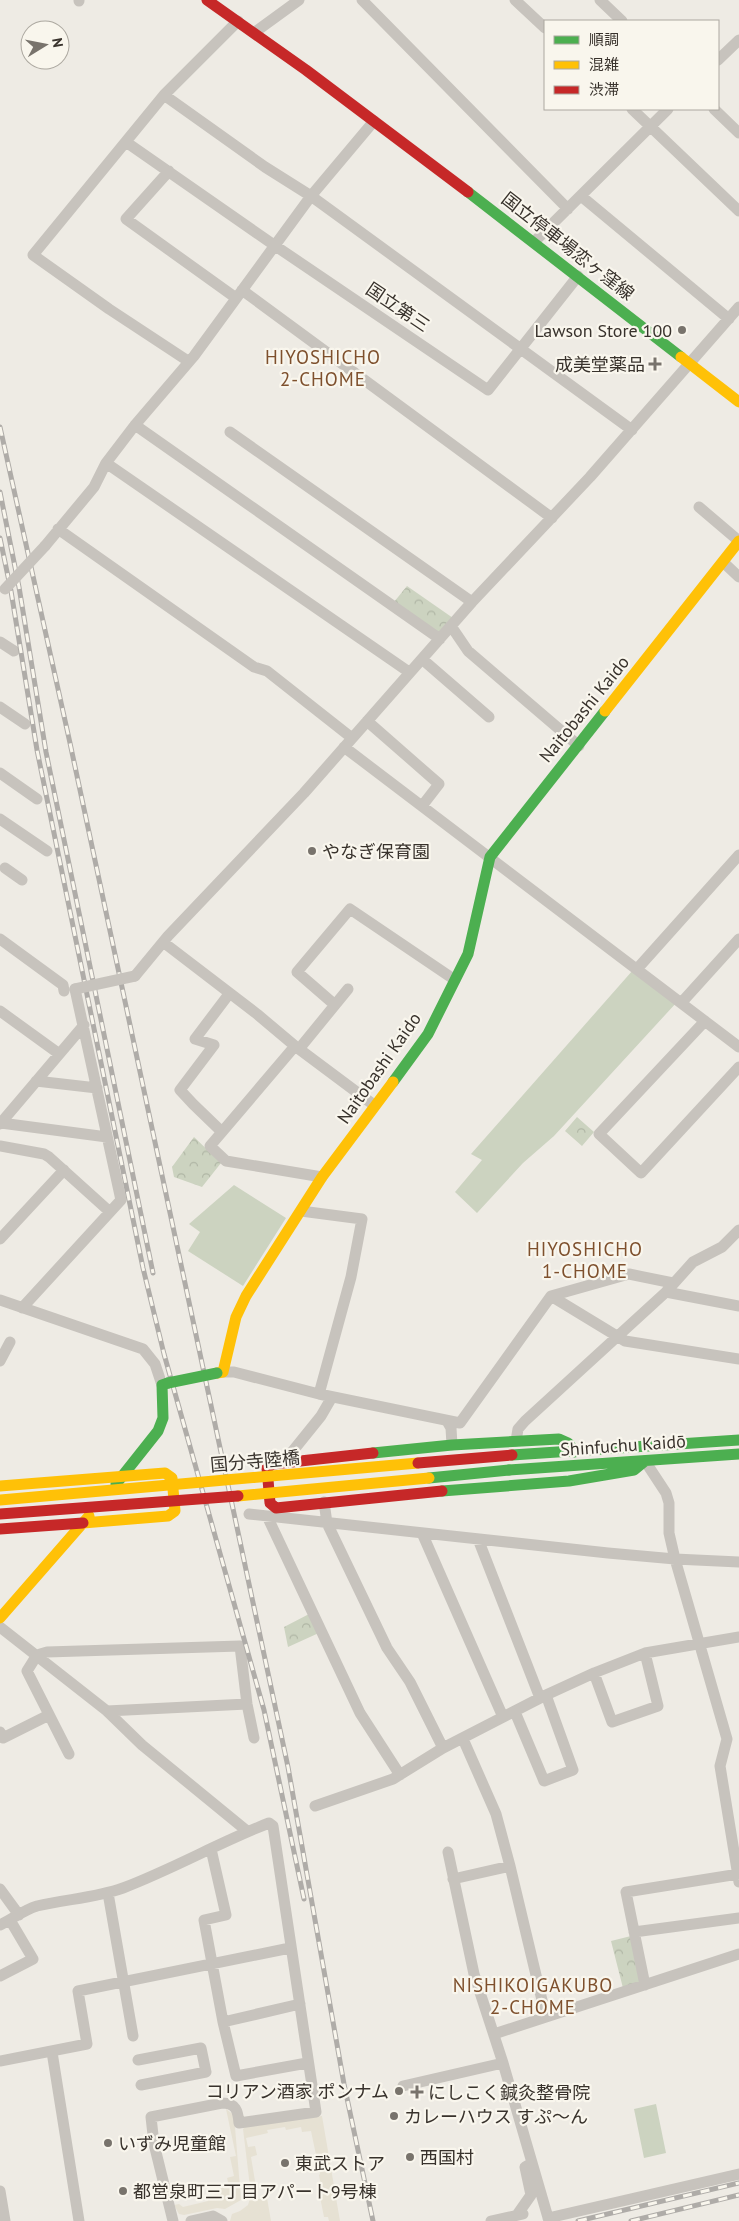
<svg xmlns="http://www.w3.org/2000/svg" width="739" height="2221" viewBox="0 0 739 2221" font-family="'PT Sans','Noto Sans JP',sans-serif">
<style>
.grass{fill:#ccd3c0}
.park{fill:url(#park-crowns)}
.plaza{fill:#e6e1d3}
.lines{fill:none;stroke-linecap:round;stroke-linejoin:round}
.street{stroke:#c7c3bd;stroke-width:11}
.fast{stroke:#4caf50;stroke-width:11}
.slow{stroke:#ffc107;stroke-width:11}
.jam{stroke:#c62828;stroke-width:11}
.rail-casing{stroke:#afaca8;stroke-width:5}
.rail{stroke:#f9f6ed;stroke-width:3;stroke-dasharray:9;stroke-linecap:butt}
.street-bridge{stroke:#c7c3bd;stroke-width:11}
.fast-bridge{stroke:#4caf50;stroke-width:11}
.slow-bridge{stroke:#ffc107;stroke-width:11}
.jam-bridge{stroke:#c62828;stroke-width:11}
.poi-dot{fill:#78736c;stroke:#f9f6ed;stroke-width:2}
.labels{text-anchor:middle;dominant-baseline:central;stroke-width:4.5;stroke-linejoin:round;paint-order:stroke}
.street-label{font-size:18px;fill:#38322c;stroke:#f9f6ed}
.poi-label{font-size:18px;fill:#38322c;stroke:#f9f6ed;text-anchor:start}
.neighbourhood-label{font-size:19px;letter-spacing:1px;fill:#7e502d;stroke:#f9f6ed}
</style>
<defs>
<pattern id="park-crowns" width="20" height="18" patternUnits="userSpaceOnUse" patternTransform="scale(1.25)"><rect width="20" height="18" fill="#ccd3c0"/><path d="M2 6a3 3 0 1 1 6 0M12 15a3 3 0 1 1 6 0" fill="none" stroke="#b0b6a5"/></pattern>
</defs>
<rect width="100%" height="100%" fill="#eeebe4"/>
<path class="grass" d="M633,970l44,32 -123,134 -31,27 -46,50 -22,-21 27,-32 -11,-6z
M234,1185l52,33 -43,68 -55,-35 12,-19 -11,-8z
M656,2104l10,49 -22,5 -10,-49z"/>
<path class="park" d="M407,586l46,32 -15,16 -44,-32z
M577,1117l17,15 -12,14 -17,-15z
M194,1137l27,26 -19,24 -28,-10 -2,-10z
M311,1613l10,19 -33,15 -4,-20z
M635,1935l9,44 -20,13 -13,-51z"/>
<path class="plaza" d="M226,2109l8,6 7,85 -16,9 -8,-1 -33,7 -5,-1 -5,-9 5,-1 4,3 25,-6 -1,-4 8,-1 -2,-7 16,-3 -2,-8 7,-2 -4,-19 6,-1z
M322,2116l18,105h-11l-1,-4h-4l-6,-30 3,-1 -2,-11 1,-1 -9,-43 -9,1 -1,-5 -15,3 -1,-3 -18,3 1,3 -22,5 2,9 7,-1 2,9 -6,2 7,42 9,-1 4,23h-41l2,-7 8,-3 8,-6 3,-10 -8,-66 3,-3z"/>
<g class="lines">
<path class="street" d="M79,0v1
M362,0l206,209
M515,0l30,28
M600,0l22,21
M255,32l44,-32
M718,60l21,-20
M164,95l101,72 46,29 321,234
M632,109l107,102
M714,109l25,24
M126,142l148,103 214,145 90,-114
M169,171l-43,48 110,79
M581,196l148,123
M534,242l134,-133
M242,290l310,228
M188,361l-79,-52 -76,-54 131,-160 74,-74
M135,425l305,214
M230,432l242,170
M106,463l303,209
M699,507l40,34
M58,529l196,138 13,4 85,67
M45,546l49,-59 12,-24 29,-38 59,-69 117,-160 63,-75
M723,562l16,15
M451,626l17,25 111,95
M0,642l14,9
M422,659l67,58
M0,707l25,17
M367,721l72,63 -17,22
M344,747l395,300
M0,773l37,26
M0,819l47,32
M5,868l17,12
M0,939l63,46 1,6
M163,942l94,72 38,32 79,59
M637,969l102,-114
M135,976l33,-40 136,-143 168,-191 118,-125 149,-170
M229,994l-34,45 19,6 -34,45 13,14 29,28 -12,14 16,15 96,16
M682,1002l57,-63
M335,1005l-38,-33 53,-63 105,71
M0,1011l58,42
M705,1021l-106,113 42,39 98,-106
M299,1049l49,-60
M36,1081l61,7
M1,1123l106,14
M0,1124l84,-99
M222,1132l73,-86
M0,1146l44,8 5,3 61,55
M301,1211l61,8 -11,58 -32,117
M0,1239l64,-69
M666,1292l73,14
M551,1296l74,45 114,18
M0,1300l143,49 12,15 7,21
M22,1308l99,-108 -46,-211
M0,1361l10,-19
M223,1372h11l85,22 141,29 91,-127 78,-22 44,9
M447,1421l4,7 1,17
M516,1441l2,-12 7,-8 141,-129 27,-30 29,-15 17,-17
M645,1461l21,32 3,10v30l6,26 52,180 -7,27 19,116
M292,1462v-10l29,-36 11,-19
M324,1502l3,21 60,125 23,34 33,66
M249,1514l359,39 67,6 64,3
M267,1516l93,197 40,62
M422,1533l81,184
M478,1539l62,159
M0,1627l107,84 35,34 105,86
M594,1673l18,49 46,-16 -13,-53
M107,1711l140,-7
M515,1712l29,69 29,-11 -27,-75
M0,1732l3,6 46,-23
M463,1739l33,75 14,52 36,151
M69,1754l-42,-83 10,-16 10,-3 193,-6 7,58 7,34
M315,1806l78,-27 50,-31 103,-53 48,-22 51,-20 94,-16
M211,1849l15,66 -22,5 19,102
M448,1852l26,122 29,89 46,158
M453,1879l57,-13
M0,1889l19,26
M108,1893l25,143
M0,1925c12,-6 24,-15 37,-19 29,-7 59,-8 86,-18 50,-19 97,-46 146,-65l4,3 43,286 -77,11c-1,-12 -3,-20 -17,-20l-71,14 3,27 19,77
M634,1932l105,-14
M0,1976l33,-17 -23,-39
M645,1985l-19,-93 113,-18
M300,2004l-77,18 13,54 71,-13
M494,2034l245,-80
M52,2052l27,169
M138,2060l63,-12 5,24 -65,13
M0,2061l87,-17 -9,-53 212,-43
M403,2086l100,-23
M0,2191l5,30
M517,2215l14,-20 -6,-28 7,-4
M548,2218l191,-44
M191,2221l22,-5 9,5
M491,2221l32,-7"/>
<path class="fast" d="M468,192l213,165
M393,1082l35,-48 40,-80 22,-97 115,-146
M373,1453l79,-8 107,-6 9,4 7,9
M512,1455l227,-15
M509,1470l230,-16
M116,1484l42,-53 5,-13 -1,-33 6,-2
M442,1491l127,-10 65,-11 11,-9"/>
<path class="slow" d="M681,357l58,45
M605,711l134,-170
M217,1373l6,-1 13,-55 10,-21 76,-119 71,-95
M0,1486l165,-13 7,5 3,33 -7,5 -85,7
M0,1618l89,-102"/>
<path class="jam" d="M207,0l99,70 162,122
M373,1453l-100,11 -6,4 3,35 6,5 166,-17
M0,1529l83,-6"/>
<g class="rail-casing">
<path id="rail" d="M0,427l70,316 218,1024 56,317 29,137
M0,492l19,95 27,165 107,521
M0,538l11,53 26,159 106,518 21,86 100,356 40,189
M578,2221l161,-38
M631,2221l108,-26"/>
</g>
<use href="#rail" class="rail"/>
<path class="street-bridge" d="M5,589l40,-43
M75,989l60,-13"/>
<path class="fast-bridge" d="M168,1383l49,-10
M429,1478l80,-8"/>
<path class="slow-bridge" d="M238,1496l191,-18
M0,1500l418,-37"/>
<path class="jam-bridge" d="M418,1463l94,-8
M0,1514l238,-18"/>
</g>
<g class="poi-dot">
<circle cx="682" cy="330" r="5"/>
<path d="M652.5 356.5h5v5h5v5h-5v5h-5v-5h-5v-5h5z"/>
<circle cx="312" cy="851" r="5"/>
<circle cx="399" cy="2091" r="5"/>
<path d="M414.5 2084.5h5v5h5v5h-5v5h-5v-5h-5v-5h5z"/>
<circle cx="394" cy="2116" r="5"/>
<circle cx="108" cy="2143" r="5"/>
<circle cx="410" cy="2157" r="5"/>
<circle cx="285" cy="2163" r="5"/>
<circle cx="123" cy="2191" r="5"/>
</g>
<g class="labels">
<g class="street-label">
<text transform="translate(568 246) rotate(38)">国立停車場恋ヶ窪線</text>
<text transform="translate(398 307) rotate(34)">国立第三</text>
<text transform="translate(584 709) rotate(-51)">Naitobashi Kaido</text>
<text transform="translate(379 1068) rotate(-55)">Naitobashi Kaido</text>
<text transform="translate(623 1445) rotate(-4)">Shinfuchu Kaidō</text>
<text transform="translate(255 1461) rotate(-5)">国分寺陸橋</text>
</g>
<g class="poi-label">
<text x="672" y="330" text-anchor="end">Lawson Store 100</text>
<text x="645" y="364" text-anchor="end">成美堂薬品</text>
<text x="322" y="851">やなぎ保育園</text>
<text x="389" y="2091" text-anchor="end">コリアン酒家 ポンナム</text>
<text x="428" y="2092">にしこく鍼灸整骨院</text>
<text x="404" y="2116">カレーハウス すぷ〜ん</text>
<text x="118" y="2143">いずみ児童館</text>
<text x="420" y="2157">西国村</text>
<text x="295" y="2163">東武ストア</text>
<text x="133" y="2191">都営泉町三丁目アパート9号棟</text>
</g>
<g class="neighbourhood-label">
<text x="323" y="357">HIYOSHICHO<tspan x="323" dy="22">2-CHOME</tspan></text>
<text x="585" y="1249">HIYOSHICHO<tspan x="585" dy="22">1-CHOME</tspan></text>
<text x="533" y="1985">NISHIKOIGAKUBO<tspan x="533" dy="22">2-CHOME</tspan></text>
</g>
</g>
<rect x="544" y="20" width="175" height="90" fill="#f9f6ed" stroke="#aca8a0"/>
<rect x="554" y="36" width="25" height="8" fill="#4caf50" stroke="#aca8a0"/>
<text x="589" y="45" font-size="15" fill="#38322c">順調</text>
<rect x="554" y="61" width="25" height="8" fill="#ffc107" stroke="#aca8a0"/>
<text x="589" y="70" font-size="15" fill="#38322c">混雑</text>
<rect x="554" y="86" width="25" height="8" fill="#c62828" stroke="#aca8a0"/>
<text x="589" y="95" font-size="15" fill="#38322c">渋滞</text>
<g transform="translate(45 45) rotate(80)"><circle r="24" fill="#f9f6ed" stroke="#aca8a0"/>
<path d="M0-4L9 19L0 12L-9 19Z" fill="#78736c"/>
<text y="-8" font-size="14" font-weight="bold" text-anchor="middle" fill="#38322c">N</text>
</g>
</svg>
